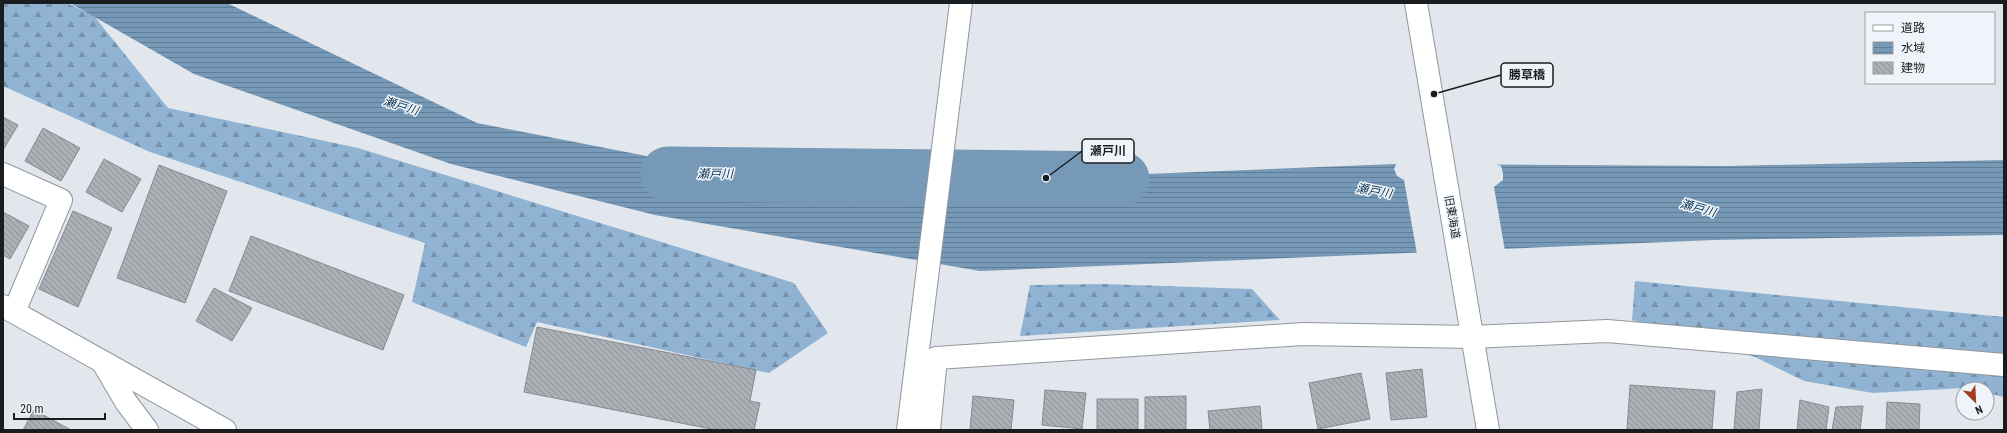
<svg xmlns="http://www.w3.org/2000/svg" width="2007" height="433" viewBox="0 0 2007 433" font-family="'Roboto Condensed','Noto Sans JP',sans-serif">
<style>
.forest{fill:url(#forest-firs)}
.water{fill:url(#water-rules)}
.pier{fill:#e1e7ed}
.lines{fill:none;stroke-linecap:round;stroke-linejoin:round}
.river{stroke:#7799b8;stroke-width:55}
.building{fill:url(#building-back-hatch);stroke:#858b90}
.pedestrian-casing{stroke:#91979c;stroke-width:24}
.minor-casing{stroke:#91979c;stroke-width:24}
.tertiary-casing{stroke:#91979c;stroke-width:24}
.pedestrian{stroke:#fff;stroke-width:22}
.minor{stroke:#fff;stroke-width:22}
.tertiary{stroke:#fff;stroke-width:22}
.labels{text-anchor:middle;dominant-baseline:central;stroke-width:3;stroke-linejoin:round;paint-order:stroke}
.street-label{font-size:11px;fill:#1a1d1f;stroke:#eef4fa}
.water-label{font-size:12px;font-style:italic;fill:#073251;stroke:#eef4fa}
.leader{fill:none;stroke:#1a1d1f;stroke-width:1.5}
.callout-dot{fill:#1a1d1f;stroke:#eef4fa;stroke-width:1.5}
.callout{fill:#eef4fa;stroke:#1a1d1f;stroke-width:1.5}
.callout-label{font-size:12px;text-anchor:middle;font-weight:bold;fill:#1a1d1f}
</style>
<defs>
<pattern id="forest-firs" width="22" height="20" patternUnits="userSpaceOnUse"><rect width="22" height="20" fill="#90b3d3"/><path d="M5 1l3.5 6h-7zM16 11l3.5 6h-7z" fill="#7591ab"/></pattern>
<pattern id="water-rules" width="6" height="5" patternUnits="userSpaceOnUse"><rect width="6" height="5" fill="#7799b8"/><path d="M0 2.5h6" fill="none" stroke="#617c95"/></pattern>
<pattern id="building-back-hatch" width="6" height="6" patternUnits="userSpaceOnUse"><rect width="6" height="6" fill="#aab0b6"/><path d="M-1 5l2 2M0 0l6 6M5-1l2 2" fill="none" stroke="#8a8f93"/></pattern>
</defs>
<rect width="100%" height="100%" fill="#e1e7ed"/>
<path class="forest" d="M3,3h64l27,13 74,92 190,40 436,135 34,50 -59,40 -232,-51 -11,25 -114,-45 13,-59 -275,-91 -147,-66z
M1635,281l369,36v80l-17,-4v-4l-23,-1 -91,5 -69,-12 -49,-24 -123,-37z
M1104,284l148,5 28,31 -260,16 10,-51z"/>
<path class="water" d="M70,3h157l250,120 267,52 302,3 349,-14 332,2 277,-6v75l-290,5 -734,31 -325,-56 -204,-51 -257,-90z"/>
<path class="pier" d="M1397,162l95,1 9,3 2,7v7l-9,7 11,64 -88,3 -13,-74 -7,-4 -3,-7z"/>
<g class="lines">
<path class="river" d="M668,174l454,5"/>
</g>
<path class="building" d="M3,117l15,8 -15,25z
M43,128l37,20 -19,33 -36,-20z
M104,159l37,20 -19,33 -36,-20z
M159,165l68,26 -42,112 -68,-25z
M73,211l39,17 -34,79 -39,-18z
M3,212l26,14 -19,33 -7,-4z
M251,236l153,59 -21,55 -154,-59z
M214,288l38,20 -20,33 -36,-20z
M537,327l219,43 -6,31 10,2 -6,27h-38l-192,-38z
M1422,369l5,48 -36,3 -5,-47z
M1361,373l9,46 -52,10 -9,-46z
M1630,385l85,6 -3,39h-85z
M1762,389l-3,41h-25l3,-38z
M1045,390l41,3 -4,36 -40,-4z
M973,396l41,4 -3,30h-41z
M1186,396v34h-41v-33z
M1097,399h41v31h-41z
M1800,400l29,7 -3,23h-29z
M1887,402l33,2 -1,26h-49h16z
M1260,406l2,24h-52l-2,-19z
M1863,406l-3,24h-28l4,-23z
M34,410l37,20h-48z"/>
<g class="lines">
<g class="pedestrian-casing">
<path id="pedestrian" d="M908,430l53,-427"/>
</g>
<g class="minor-casing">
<path id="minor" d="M3,174l58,26 -47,112
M3,306l222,124
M103,363l23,39 21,28
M929,430l7,-72 367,-24 169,3 135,-6 397,34"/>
</g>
<g class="tertiary-casing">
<path id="tertiary" d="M1416,3l72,427"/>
</g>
<use href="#pedestrian" class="pedestrian"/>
<use href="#minor" class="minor"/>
<use href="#tertiary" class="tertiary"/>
</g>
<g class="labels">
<g class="street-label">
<text transform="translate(1452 217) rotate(80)">旧東海道</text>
</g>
<g class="water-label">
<text transform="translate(401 106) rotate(17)">瀬戸川</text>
<text x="715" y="174">瀬戸川</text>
<text transform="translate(1374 191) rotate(10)">瀬戸川</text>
<text transform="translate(1698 208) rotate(16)">瀬戸川</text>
</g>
</g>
<path class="leader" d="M1434 94L1501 75M1046 178L1082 151"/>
<g class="callout-dot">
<circle cx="1434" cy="94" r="4"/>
<circle cx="1046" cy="178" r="4"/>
</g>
<g class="callout">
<rect x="1501" y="63" width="52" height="24" rx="4"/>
<rect x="1082" y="139" width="52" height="24" rx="4"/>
</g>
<g class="callout-label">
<text x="1527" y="79">勝草橋</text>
<text x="1108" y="155">瀬戸川</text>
</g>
<rect width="2007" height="433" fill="none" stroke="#1a1d1f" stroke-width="8"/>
<rect x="1865" y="12" width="130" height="72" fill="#eef4fa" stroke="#999ea2"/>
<rect x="1873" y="25" width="20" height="6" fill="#ffffff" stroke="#999ea2"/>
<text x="1901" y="32" font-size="12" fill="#1a1d1f">道路</text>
<rect x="1873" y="42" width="20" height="12" fill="url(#water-rules)" stroke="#999ea2"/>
<text x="1901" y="52" font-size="12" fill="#1a1d1f">水域</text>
<rect x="1873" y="62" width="20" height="12" fill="url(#building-back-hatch)" stroke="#999ea2"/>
<text x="1901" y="72" font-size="12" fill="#1a1d1f">建物</text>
<g transform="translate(1975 401) rotate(156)"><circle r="19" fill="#eef4fa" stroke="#999ea2"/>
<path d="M0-3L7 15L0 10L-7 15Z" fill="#a63d21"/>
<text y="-6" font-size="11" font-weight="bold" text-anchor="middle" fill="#1a1d1f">N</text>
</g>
<path d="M14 413v6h91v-6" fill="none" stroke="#1a1d1f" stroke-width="2"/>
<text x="20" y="413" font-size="12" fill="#1a1d1f" stroke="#eef4fa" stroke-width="3" paint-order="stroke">20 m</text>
</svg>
